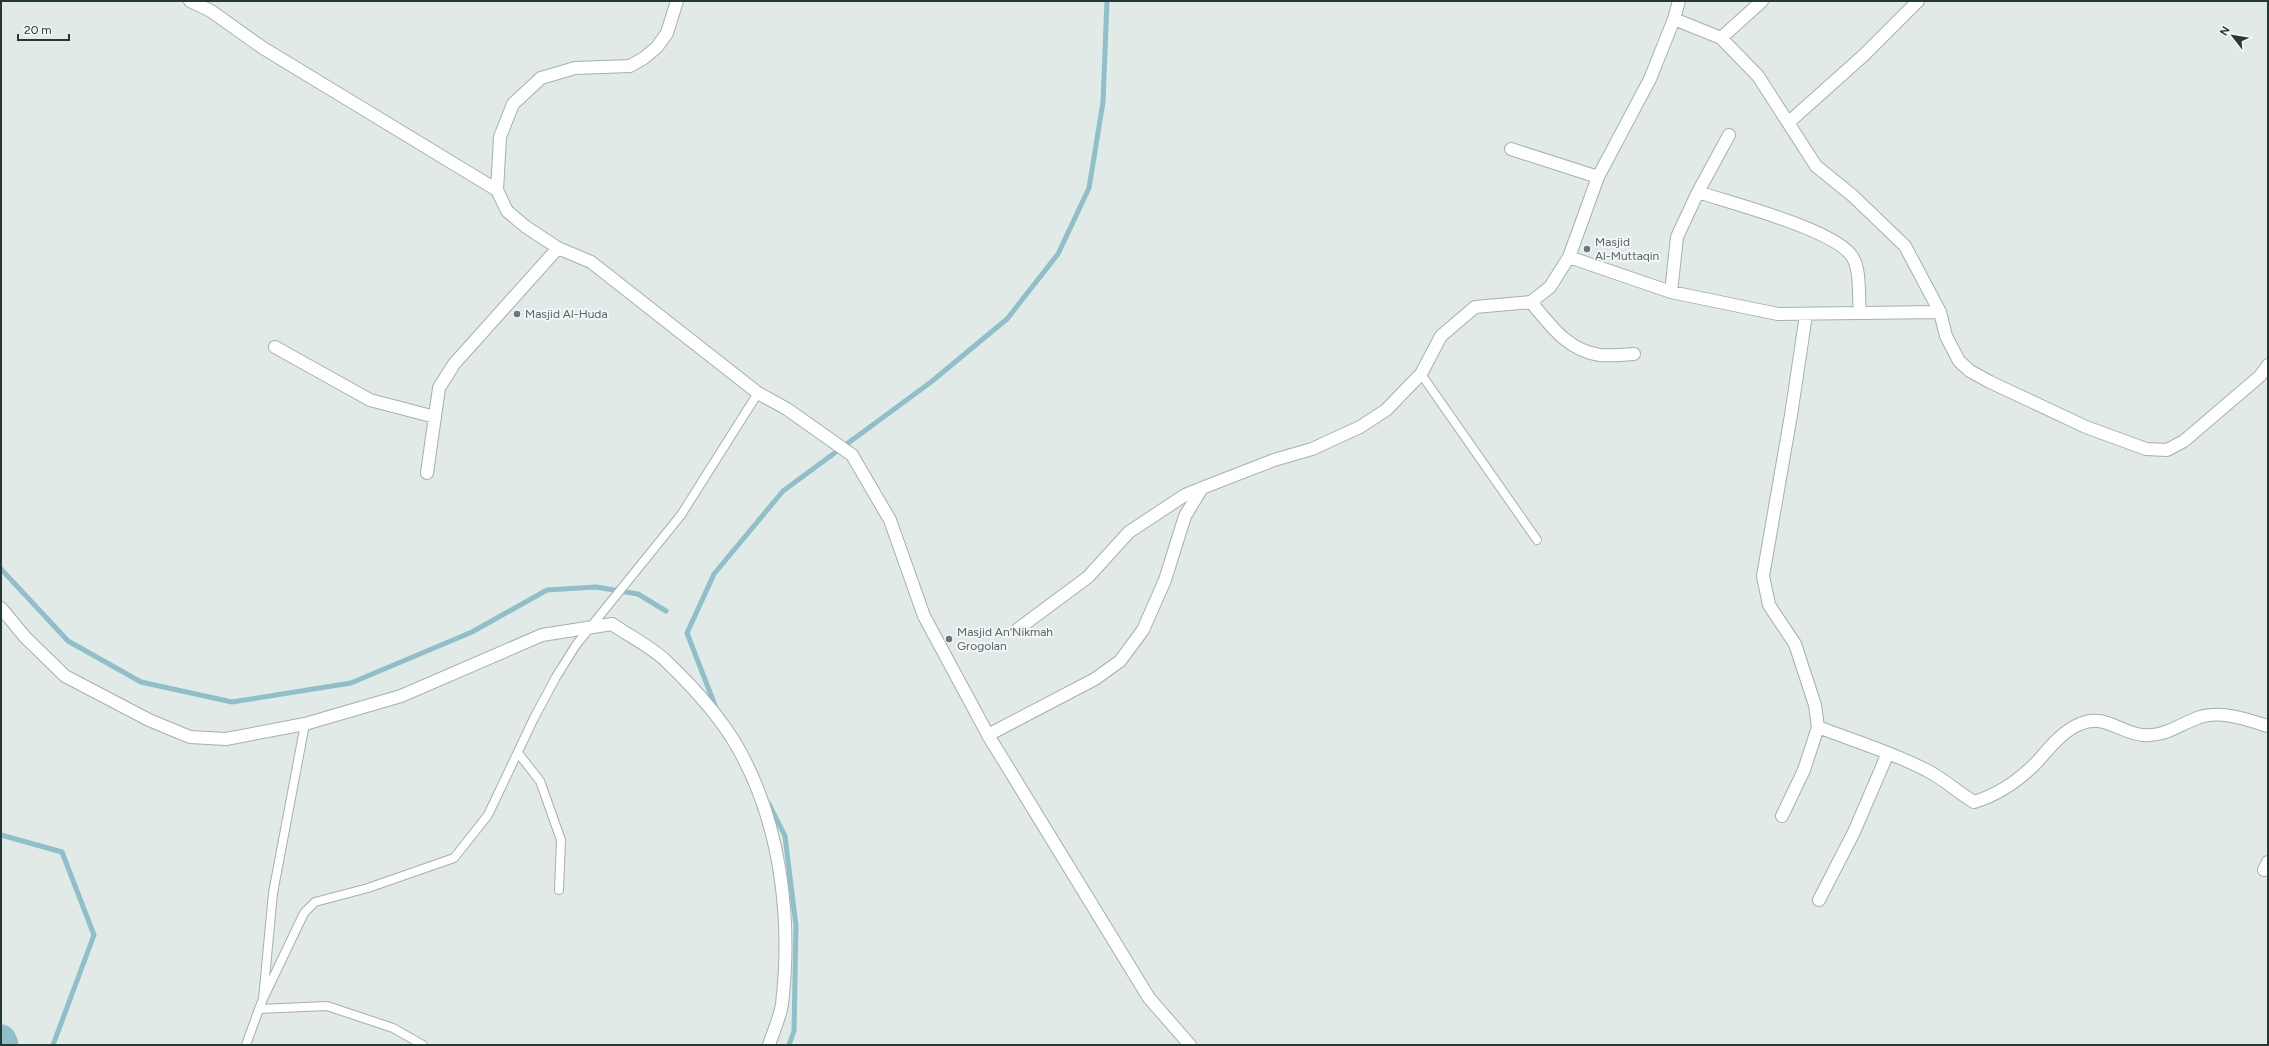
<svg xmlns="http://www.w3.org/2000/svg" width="2269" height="1046" viewBox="0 0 2269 1046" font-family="Figtree,sans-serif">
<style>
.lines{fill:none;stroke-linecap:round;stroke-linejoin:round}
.stream{stroke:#8fbfc9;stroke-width:5}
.river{stroke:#8fbfc9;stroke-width:31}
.service-casing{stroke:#a4b1ad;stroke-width:10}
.minor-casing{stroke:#a4b1ad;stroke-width:14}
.service{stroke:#fff;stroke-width:8}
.minor{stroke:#fff;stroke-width:12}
.worship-dot{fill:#6b7280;stroke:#f1f7f4;stroke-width:1.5}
.labels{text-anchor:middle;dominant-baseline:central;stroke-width:4;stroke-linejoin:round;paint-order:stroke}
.worship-label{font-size:12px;fill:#5b616d;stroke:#f1f7f4;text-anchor:start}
</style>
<rect width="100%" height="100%" fill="#e1eae6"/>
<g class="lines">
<path class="stream" d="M1,569l67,72 73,41 91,20 119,-19 121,-51 75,-42 49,-3 42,7 28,17
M716,708l-29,-75 27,-59 69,-83 148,-109 76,-63 51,-65 31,-66 14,-86 4,-101
M769,804l16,32 11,90 -2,105 -5,14
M1,835l61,17 32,83 -41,110"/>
<path class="river" d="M1,1040l2,5"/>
<g class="service-casing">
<path id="service" d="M1421,374l116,166
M305,724l-32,169 -10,106 -4,10 68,-3 66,22 30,17
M518,753l22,28 21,59 -2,50
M263,999l41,-86 11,-11 53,-14 86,-30 34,-43 46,-97 22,-41 20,-32 105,-130 77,-122
M246,1045l13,-36"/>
</g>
<g class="minor-casing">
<path id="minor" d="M190,1l21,10 52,37 234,142
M677,1l-10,32 -10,14 -13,11 -14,8 -55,2 -34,10 -28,26 -13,33 -3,53 10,21 19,16 32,21 33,14 167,131 29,16 65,46 38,65 34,96 64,119 161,263 41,47
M1674,19l47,19 37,38 58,90 37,30 52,50 35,66 6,24 13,25 11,10 20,11 96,45 60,22 21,1 17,-9 76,-65 8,-11
M1721,38l41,-37
M1789,122l75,-67 54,-54
M1511,149l87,28
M1698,192c32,11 140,38 155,66 8,14 5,38 7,54
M1569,257l102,35 107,22 162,-2
M1671,292l6,-55 21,-45 31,-57
M1531,302c19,23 37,49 69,53 11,1 23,0 34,-1
M275,347l95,53 65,17
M427,473l12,-85 15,-24 104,-116
M1,608l24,29 40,39 84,44 41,17 36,2 79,-15 96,-28 141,-61 70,-11c17,12 40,23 55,38 26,25 53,54 71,86 43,76 54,171 44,256 -2,14 -9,28 -13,41
M1018,629l70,-52 41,-45 56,-37 17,-7
M1818,727c36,14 74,25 108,43 17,8 31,22 48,32 23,-7 44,-21 61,-38 13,-14 27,-33 45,-40 24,-11 40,9 63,11 22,2 37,-11 57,-18 21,-7 48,3 68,9
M988,735l107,-56 25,-18 23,-31 22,-50 20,-64 17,-28 72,-28 38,-11 48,-22 26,-17 35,-36 20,-38 34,-29 56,-5 19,-15 19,-30 29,-80 52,-98 24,-60 5,-18
M1782,816l22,-46 14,-43 -3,-22 -20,-61 -26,-39 -6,-29 28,-161 15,-100
M2264,870l4,-8
M1819,900l35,-68 34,-79"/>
</g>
<use href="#service" class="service"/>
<use href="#minor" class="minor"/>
</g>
<g class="worship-dot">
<circle cx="1587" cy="249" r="4"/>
<circle cx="517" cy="314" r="4"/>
<circle cx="949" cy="639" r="4"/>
</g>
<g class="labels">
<g class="worship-label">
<text x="1595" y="242">Masjid<tspan x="1595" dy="14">Al-Muttaqin</tspan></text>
<text x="525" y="314">Masjid Al-Huda</text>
<text x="957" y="632">Masjid An'Nikmah<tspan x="957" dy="14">Grogolan</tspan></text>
</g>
</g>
<rect width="2269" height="1046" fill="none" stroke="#233933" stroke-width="4"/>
<g transform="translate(2233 36) rotate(301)" stroke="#f1f7f4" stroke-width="3" paint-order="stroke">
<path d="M0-3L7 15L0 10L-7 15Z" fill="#233933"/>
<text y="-6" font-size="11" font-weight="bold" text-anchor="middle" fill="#233933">N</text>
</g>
<path d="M18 34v6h51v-6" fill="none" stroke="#233933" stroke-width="2"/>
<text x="24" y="34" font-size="12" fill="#233933" stroke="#f1f7f4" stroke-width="3" paint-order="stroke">20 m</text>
</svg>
